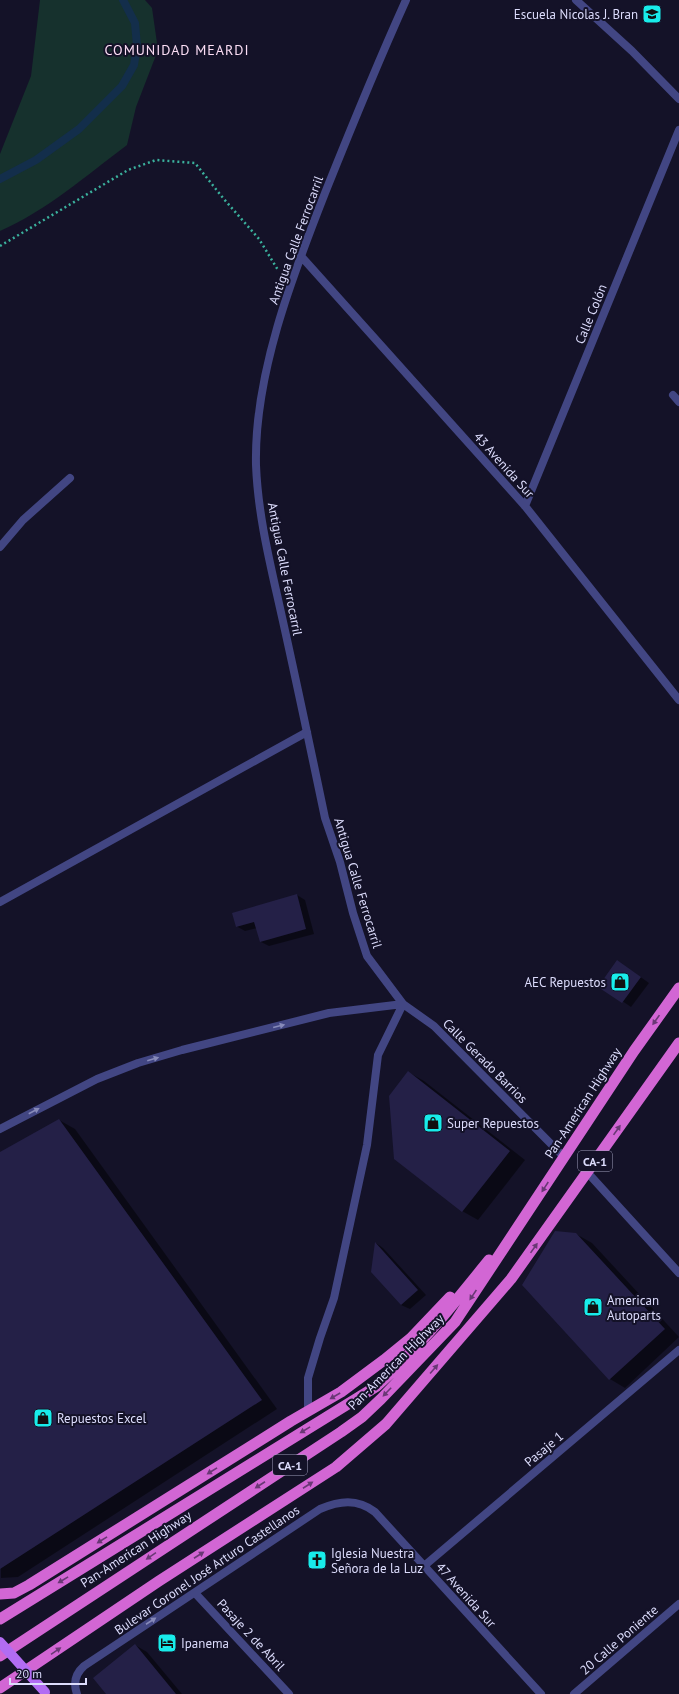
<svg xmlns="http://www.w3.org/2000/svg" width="679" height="1694" viewBox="0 0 679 1694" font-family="'PT Sans',sans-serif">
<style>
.green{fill:#16312d}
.shadow{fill:#0007}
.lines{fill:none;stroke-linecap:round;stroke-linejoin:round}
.stream{stroke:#132e4b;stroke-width:8}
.building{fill:#242047}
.path{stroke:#3bb19d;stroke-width:2.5;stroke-dasharray:2 3;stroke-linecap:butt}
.minor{stroke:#424683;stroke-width:8}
.trunk{stroke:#d266d4;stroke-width:11}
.primary-bridge{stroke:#b26cf3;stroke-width:10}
.oneway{fill:#693875}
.oneway2{fill:#878ab9}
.labels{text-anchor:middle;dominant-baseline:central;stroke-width:4;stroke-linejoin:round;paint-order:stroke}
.shield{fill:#141228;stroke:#a09fbc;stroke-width:1}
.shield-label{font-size:12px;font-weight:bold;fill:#dcdcfc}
.poi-label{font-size:13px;fill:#dcdcfc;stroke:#141228;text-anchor:start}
.street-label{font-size:13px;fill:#dcdcfc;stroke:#141228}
.neighbourhood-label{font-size:14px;letter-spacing:1px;fill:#fcdef5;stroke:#141228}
</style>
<rect width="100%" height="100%" fill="#141228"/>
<path class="green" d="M40,0h105l7,8 6,42 -22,57 -9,38c-40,30 -81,66 -127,86v-77l31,-78z"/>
<path class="shadow" d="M297,895l8,5 9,34 -45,12 -8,-4 -4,-14 -12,3 -9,-5z
M618,961l31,22 -18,24 -31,-21z
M408,1072l16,9 101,79 -47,60 -16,-9 -67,-52z
M59,1120l16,9 202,280 -259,168 -17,1 -1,-425z
M576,1234l16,9 87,94 -54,51 -15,-9 -87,-94z
M376,1243l7,5 43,47 -16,14 -9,-4z
M135,1645l12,7 35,42h-74z"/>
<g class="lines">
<path class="stream" d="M0,179l36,-19 43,-31 43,-43 12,-21 3,-19 -2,-23 -12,-23"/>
</g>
<path class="building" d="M297,894l9,35 -46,13 -6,-20 -18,5 -4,-14z
M617,960l24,17 -19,26 -24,-16z
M408,1071l102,80 -48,61 -68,-53 -5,-63z
M59,1119l203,281 -262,169v-417z
M555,1231l21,2 89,96 -56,51 -87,-95z
M375,1242l43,48 -17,15 -30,-33z
M135,1644l41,50h-70l-13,-16z"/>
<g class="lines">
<path class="path" d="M0,246l128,-76 28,-10 39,3 28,35 36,41 19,31"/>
<path class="minor" d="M406,0c-29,64 -55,128 -81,193 -33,84 -71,182 -69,272 2,52 15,102 26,152 15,67 29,134 43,201l15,44 13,51 14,43 36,48 31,22 130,131
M576,0l56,51 47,48
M300,255l225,251 154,194
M673,395l6,7
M525,506l154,-376
M0,547l23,-27 47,-42
M0,902l307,-170
M0,1129l97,-50 41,-16 44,-13 147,-37 74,-9
M587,1172l92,101
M308,1411v-33l12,-40 14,-40 33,-153 11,-90 25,-51
M424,1566l255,-216
M195,1593l94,101
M77,1694c-4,-11 -2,-20 7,-28l236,-157c19,-8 37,-11 55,3l166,182
M574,1694l105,-90"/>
<path class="trunk" d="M0,1594l14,-1 15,-8 262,-164 50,-29 43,-32 27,-22 39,-41
M0,1619l377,-233c42,-38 77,-83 112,-126
M0,1656l341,-224 21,-15 19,-18 74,-77 179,-271 45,-63
M0,1688l159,-107 177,-114 50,-43 125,-145 168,-236"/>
<path class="primary-bridge" d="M0,1642l45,50"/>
</g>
<defs><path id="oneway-solid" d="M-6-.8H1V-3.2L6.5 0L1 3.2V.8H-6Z"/></defs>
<g class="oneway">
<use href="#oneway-solid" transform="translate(656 1020) rotate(125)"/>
<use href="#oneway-solid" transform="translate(617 1130) rotate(-55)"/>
<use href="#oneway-solid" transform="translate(545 1187) rotate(123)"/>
<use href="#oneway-solid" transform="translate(534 1248) rotate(-55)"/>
<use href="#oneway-solid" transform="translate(473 1295) rotate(124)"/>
<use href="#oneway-solid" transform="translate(434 1369) rotate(-49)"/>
<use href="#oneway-solid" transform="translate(387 1392) rotate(134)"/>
<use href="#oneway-solid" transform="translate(335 1396) rotate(150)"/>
<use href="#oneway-solid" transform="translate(305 1430) rotate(149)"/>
<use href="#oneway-solid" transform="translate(212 1471) rotate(148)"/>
<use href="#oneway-solid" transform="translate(260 1485) rotate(147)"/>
<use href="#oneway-solid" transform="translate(308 1485) rotate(-33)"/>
<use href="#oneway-solid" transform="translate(102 1540) rotate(148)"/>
<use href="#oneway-solid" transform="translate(199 1555) rotate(-33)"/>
<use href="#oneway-solid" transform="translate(151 1556) rotate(146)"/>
<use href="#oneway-solid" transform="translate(63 1580) rotate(149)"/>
<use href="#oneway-solid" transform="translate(56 1651) rotate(-34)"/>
</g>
<g class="oneway2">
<use href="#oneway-solid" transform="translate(279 1026) rotate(-14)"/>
<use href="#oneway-solid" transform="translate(153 1059) rotate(-16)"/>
<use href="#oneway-solid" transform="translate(34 1111) rotate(-28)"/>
<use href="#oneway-solid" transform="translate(151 1621) rotate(-33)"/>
</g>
<defs>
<g id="school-square" transform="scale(1)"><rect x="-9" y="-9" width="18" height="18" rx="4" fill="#18ecea" stroke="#141228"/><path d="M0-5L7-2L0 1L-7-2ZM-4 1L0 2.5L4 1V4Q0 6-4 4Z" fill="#111"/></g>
<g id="shop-square" transform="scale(1)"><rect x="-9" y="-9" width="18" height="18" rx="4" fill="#18ecea" stroke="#141228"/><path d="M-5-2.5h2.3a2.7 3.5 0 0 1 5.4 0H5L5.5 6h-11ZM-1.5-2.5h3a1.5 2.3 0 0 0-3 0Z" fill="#111"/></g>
<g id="church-square" transform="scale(1)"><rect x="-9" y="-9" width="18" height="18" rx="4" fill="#18ecea" stroke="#141228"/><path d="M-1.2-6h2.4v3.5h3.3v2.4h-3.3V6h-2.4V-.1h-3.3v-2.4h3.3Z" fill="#111"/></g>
<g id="hotel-square" transform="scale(1)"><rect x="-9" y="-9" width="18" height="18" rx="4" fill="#18ecea" stroke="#141228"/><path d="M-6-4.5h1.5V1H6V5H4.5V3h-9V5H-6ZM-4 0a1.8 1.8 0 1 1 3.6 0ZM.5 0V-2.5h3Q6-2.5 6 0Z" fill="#111"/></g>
</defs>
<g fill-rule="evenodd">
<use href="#school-square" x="652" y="14"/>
<use href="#shop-square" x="620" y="982"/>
<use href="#shop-square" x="433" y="1123"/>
<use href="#shop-square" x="593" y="1307"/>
<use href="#shop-square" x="43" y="1418"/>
<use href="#church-square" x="317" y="1560"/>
<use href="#hotel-square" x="167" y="1643"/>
</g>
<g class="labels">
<g class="shield">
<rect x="578" y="1151" width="34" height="20" rx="3"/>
<rect x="273" y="1455" width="34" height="20" rx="3"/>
</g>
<g class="shield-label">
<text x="595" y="1161">CA-1</text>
<text x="290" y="1465">CA-1</text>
</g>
<g class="poi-label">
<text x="638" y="14" text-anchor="end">Escuela Nicolas J. Bran</text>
<text x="606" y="982" text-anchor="end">AEC Repuestos</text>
<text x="447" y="1123">Super Repuestos</text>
<text x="607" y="1300">American<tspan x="607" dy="15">Autoparts</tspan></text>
<text x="57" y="1418">Repuestos Excel</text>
<text x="331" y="1553">Iglesia Nuestra<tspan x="331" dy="15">Señora de la Luz</tspan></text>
<text x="181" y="1643">Ipanema</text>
</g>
<g class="street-label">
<text transform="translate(296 240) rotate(-70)">Antigua Calle Ferrocarril</text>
<text transform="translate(591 314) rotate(-68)">Calle Colón</text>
<text transform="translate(504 465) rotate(48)">43 Avenida Sur</text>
<text transform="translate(285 569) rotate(79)">Antigua Calle Ferrocarril</text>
<text transform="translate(358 883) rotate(73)">Antigua Calle Ferrocarril</text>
<text transform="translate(485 1061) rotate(45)">Calle Gerado Barrios</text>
<text transform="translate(583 1103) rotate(-57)">Pan-American Highway</text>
<text transform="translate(396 1362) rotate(-45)">Pan-American Highway</text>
<text transform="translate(544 1449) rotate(-40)">Pasaje 1</text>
<text transform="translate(136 1549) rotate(-33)">Pan-American Highway</text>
<text transform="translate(207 1570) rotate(-34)">Bulevar Coronel José Arturo Castellanos</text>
<text transform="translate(466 1595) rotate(48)">47 Avenida Sur</text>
<text transform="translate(251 1635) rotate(47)">Pasaje 2 de Abril</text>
<text transform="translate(619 1640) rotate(-41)">20 Calle Poniente</text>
</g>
<g class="neighbourhood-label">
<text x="177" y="50">COMUNIDAD MEARDI</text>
</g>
</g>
<path d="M10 1678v6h76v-6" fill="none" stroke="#dcdcfc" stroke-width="2"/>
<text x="16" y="1678" font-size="12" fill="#dcdcfc" stroke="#141228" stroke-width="3" paint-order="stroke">20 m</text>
</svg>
